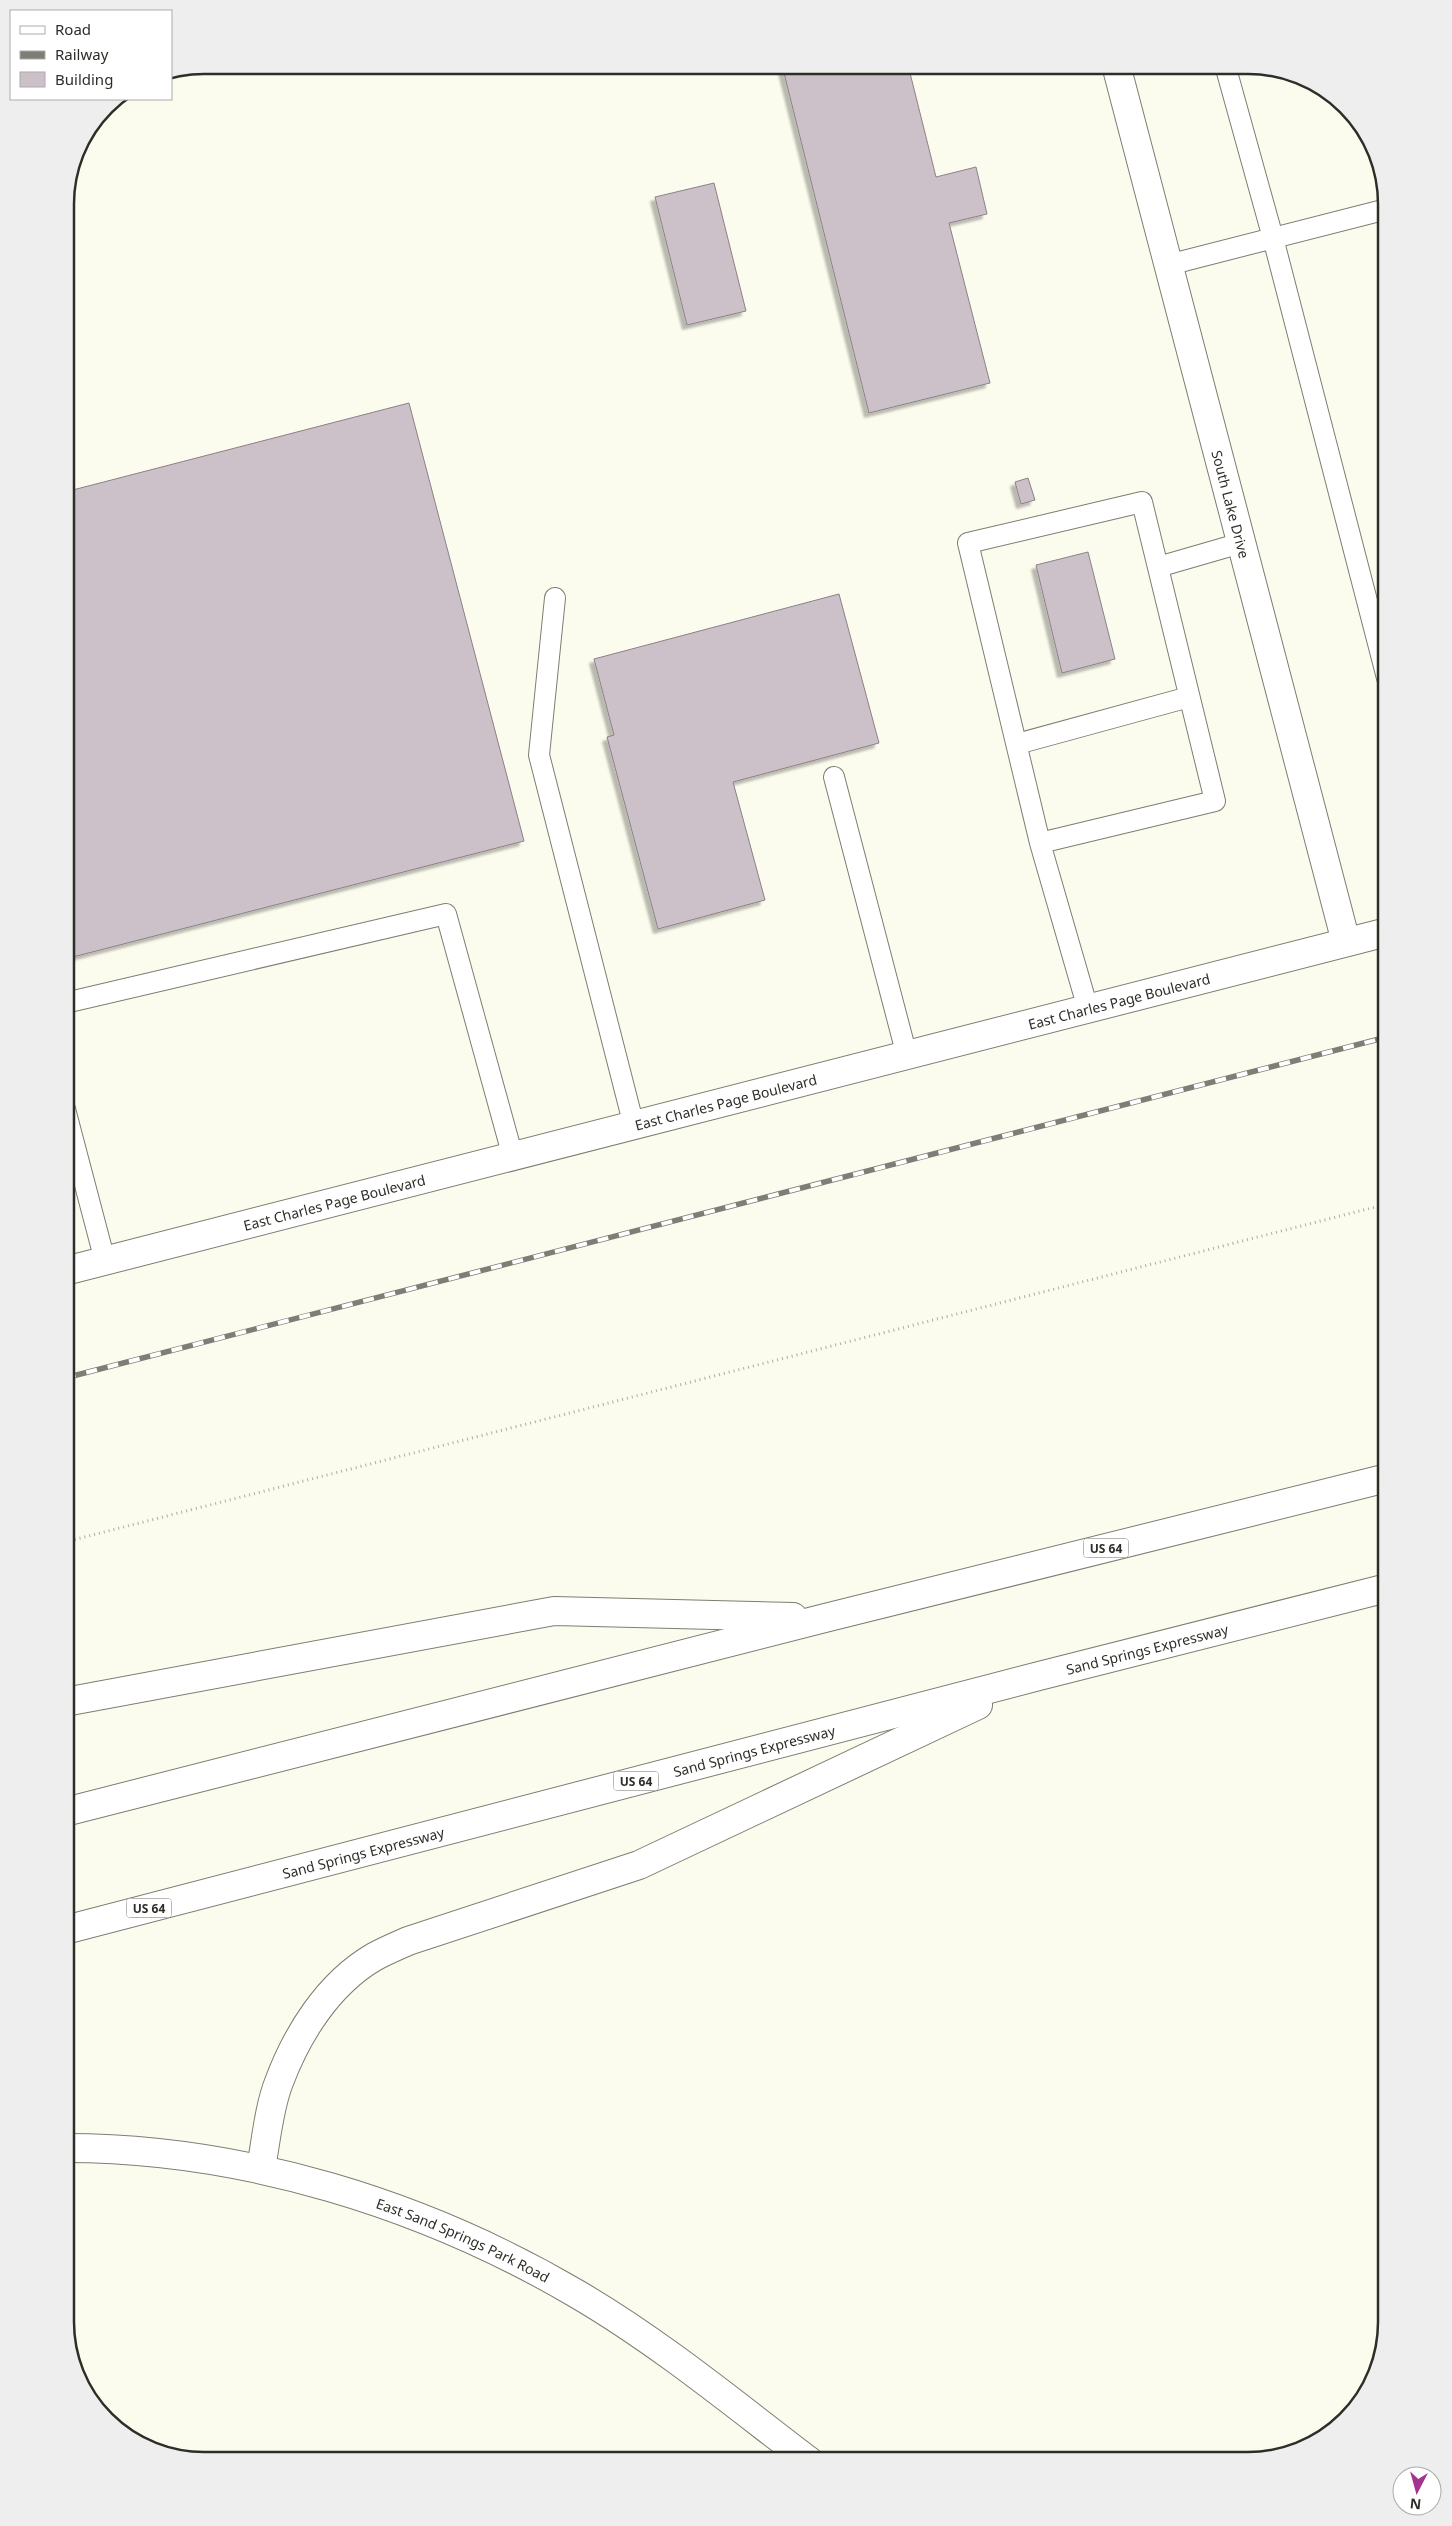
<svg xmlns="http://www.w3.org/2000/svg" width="1452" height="2526" viewBox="0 0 1452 2526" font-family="'Noto Sans',sans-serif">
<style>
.building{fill:#ccc0c9;stroke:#8b8088;filter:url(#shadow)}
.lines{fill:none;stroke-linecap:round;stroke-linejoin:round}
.lane-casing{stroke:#7d7d71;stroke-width:22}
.street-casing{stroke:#7d7d71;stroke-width:30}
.secondary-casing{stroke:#7d7d71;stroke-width:30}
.highway-casing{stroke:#7d7d71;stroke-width:30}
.path{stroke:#acaca1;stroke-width:3;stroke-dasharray:1 4;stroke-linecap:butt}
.lane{stroke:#fff;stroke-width:20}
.street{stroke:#fff;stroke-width:28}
.secondary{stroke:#fff;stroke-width:28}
.highway{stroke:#fff;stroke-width:28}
.rail-casing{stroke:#7e7e76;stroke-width:5.5}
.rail{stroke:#fff;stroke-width:4;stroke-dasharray:11;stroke-linecap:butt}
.labels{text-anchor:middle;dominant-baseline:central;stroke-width:4.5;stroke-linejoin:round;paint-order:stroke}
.shield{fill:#fff;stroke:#6d6d69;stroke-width:1}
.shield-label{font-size:12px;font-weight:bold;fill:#2e2e29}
.street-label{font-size:14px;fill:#2e2e29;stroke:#fff}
.rim{fill:none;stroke:#2e2e29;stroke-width:2.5}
</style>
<defs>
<filter id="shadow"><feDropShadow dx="-4.5" dy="4.5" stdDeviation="1" flood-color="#0004"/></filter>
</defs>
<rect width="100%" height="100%" fill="#fcfcee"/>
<path class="building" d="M782,65h126l28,112 40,-10 11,47 -38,9 41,160 -121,30z
M714,183l32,128 -59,14 -32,-128z
M409,403l115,438 -459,118v-467z
M1028,478l7,22 -14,4 -6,-22z
M1088,552l27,107 -53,14 -26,-108z
M839,594l40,149 -146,39 32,118 -107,29 -51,-192 7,-2 -20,-76z"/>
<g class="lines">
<g class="lane-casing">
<path id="lane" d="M1225,65l48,173 114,440
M1168,265l219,-56
M1142,502l73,299 -175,42 -72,-300z
M1158,567l83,-24
M555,598l-16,157 95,371
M1017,744l172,-47
M834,777l73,279
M1040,843l48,166
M65,1003l381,-89 67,243
M65,1109l40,152"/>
</g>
<g class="street-casing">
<g id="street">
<path id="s1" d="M1116,65l230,877"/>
</g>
</g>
<g class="secondary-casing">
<g id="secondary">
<path id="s2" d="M65,1271l1322,-339"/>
<path id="s3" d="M65,2148c178,0 359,56 512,146 82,48 157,110 232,167"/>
</g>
</g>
<g class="highway-casing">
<g id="highway">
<path d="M65,1702l489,-91 239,6"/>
<path d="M65,1812l760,-194 562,-140"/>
<path id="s4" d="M65,1930l974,-254 348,-88"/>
<path d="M261,2168c5,-27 8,-61 18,-86 18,-48 49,-98 95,-125 11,-6 23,-11 34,-16l231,-76 339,-160"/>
</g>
</g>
<path class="path" d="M65,1542l1322,-338"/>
<use href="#lane" class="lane"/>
<use href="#street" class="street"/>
<use href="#secondary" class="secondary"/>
<use href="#highway" class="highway"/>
<g class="rail-casing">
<path id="rail" d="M65,1378l1322,-341"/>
</g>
<use href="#rail" class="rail"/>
</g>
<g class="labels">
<g class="shield">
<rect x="1083.5" y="1538.5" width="45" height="19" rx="4"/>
<rect x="613.5" y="1771.5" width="45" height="19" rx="4"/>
<rect x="126.5" y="1898.5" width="45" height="19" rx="4"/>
</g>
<g class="shield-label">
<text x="1106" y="1548">US 64</text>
<text x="636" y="1781">US 64</text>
<text x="149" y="1908">US 64</text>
</g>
<g class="street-label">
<text stroke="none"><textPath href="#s1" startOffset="454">South Lake Drive</textPath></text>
<text stroke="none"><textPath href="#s2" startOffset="1088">East Charles Page Boulevard</textPath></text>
<text stroke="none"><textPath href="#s2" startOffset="682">East Charles Page Boulevard</textPath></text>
<text stroke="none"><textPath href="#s2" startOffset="278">East Charles Page Boulevard</textPath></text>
<text stroke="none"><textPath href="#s4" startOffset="1118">Sand Springs Expressway</textPath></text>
<text stroke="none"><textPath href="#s4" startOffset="712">Sand Springs Expressway</textPath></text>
<text stroke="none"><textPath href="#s4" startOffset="308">Sand Springs Expressway</textPath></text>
<text stroke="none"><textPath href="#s3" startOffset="412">East Sand Springs Park Road</textPath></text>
</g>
</g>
<path d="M0 0H1452V2526H0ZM204 74H1248A130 130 0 0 1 1378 204V2322A130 130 0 0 1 1248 2452H204A130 130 0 0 1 74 2322V204A130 130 0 0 1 204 74Z" fill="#eee" fill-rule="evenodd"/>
<path class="rim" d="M204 74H1248A130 130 0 0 1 1378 204V2322A130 130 0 0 1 1248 2452H204A130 130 0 0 1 74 2322V204A130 130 0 0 1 204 74Z"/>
<rect x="10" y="10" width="162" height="90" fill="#ffffff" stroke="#ababa9"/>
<rect x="20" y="26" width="25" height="8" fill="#ffffff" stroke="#ababa9"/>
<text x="55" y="35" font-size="15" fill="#2e2e29">Road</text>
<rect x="20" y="51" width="25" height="8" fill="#7e7e76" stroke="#ababa9"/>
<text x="55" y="60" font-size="15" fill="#2e2e29">Railway</text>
<rect x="20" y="72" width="25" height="15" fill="#ccc0c9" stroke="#ababa9"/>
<text x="55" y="85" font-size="15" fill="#2e2e29">Building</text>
<g transform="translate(1417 2491) rotate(186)"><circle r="24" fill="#ffffff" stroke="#ababa9"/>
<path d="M0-4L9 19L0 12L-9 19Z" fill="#a43491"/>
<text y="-8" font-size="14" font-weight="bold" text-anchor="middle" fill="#2e2e29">N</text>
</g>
</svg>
